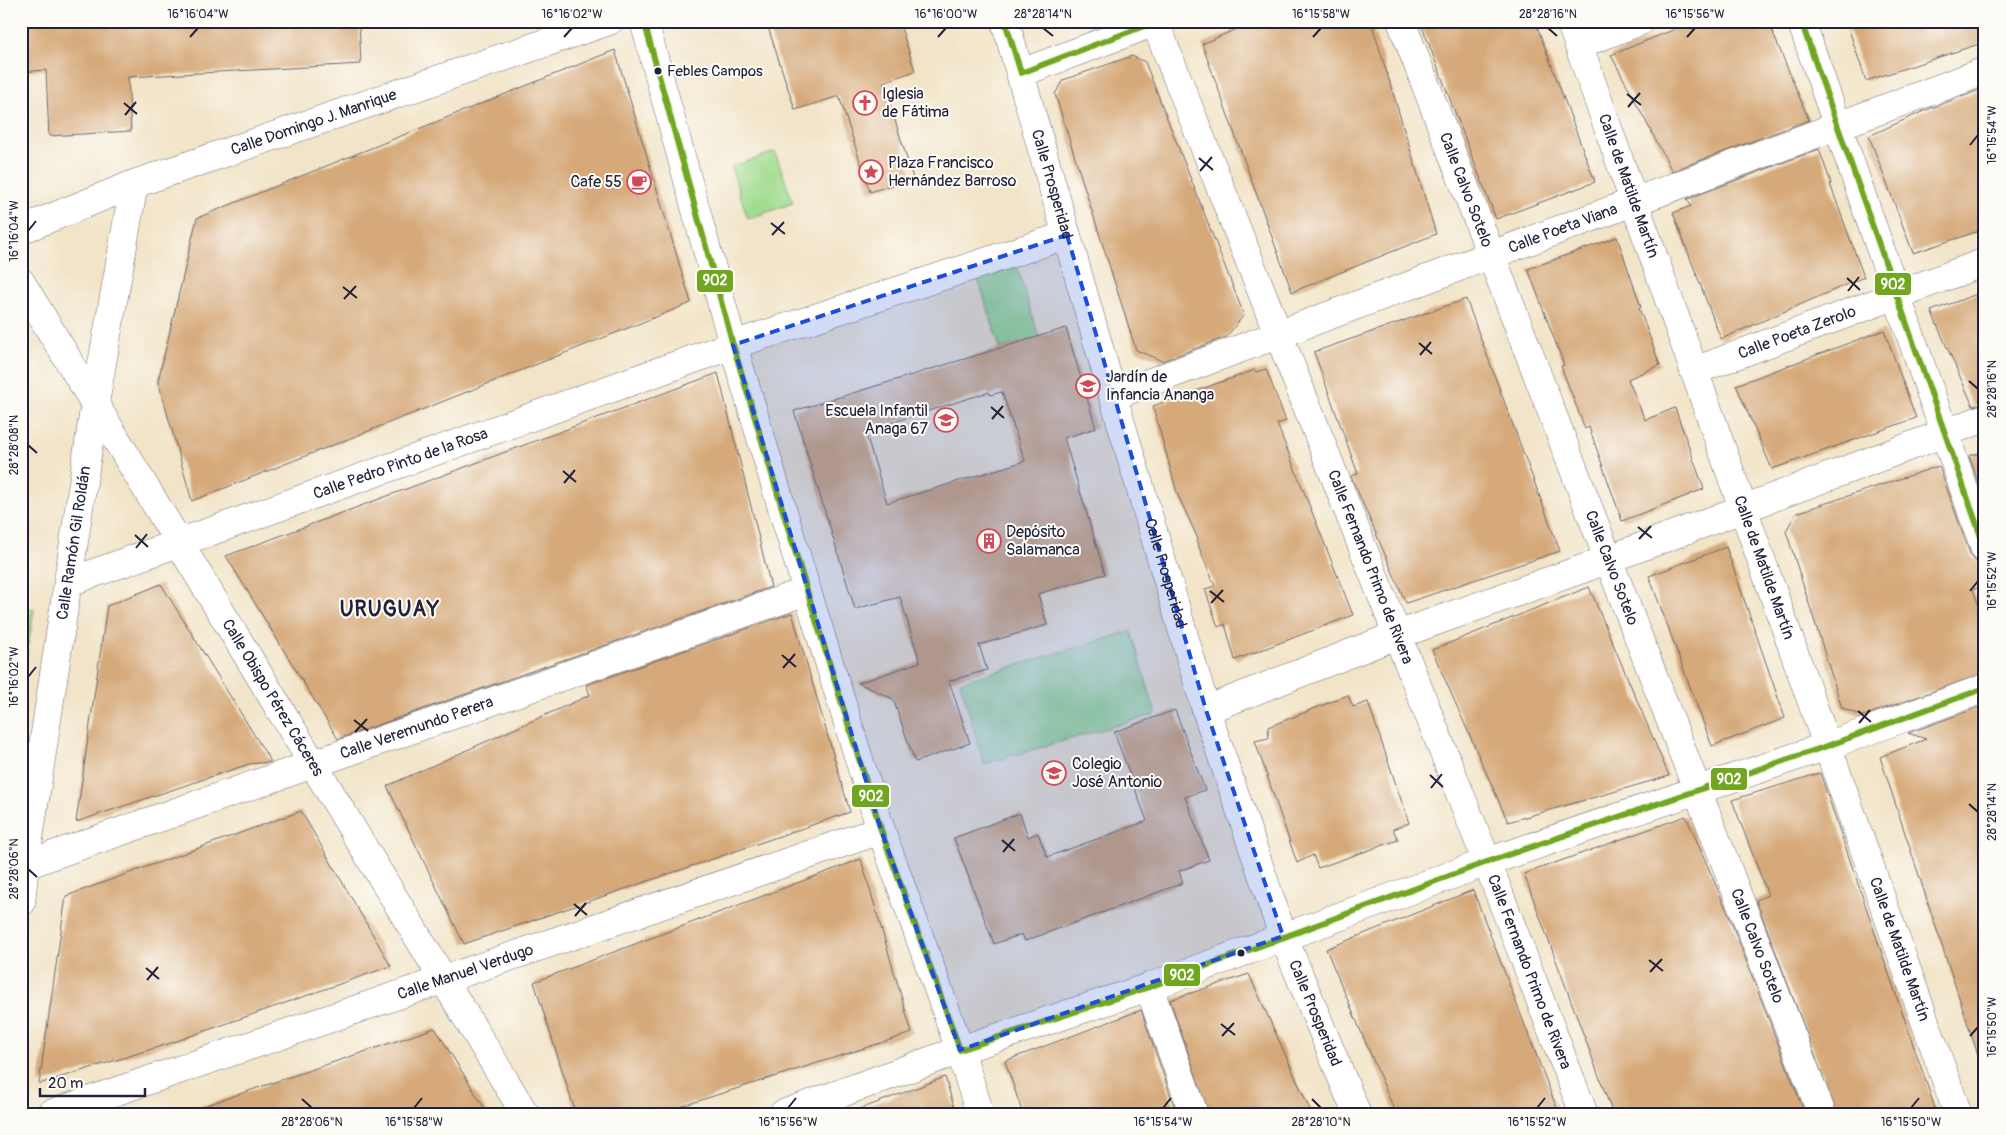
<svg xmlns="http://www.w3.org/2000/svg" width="2006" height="1135" viewBox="0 0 2006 1135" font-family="Pangolin,sans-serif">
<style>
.green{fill:#a1dc8f;stroke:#627f65}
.building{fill:#d5a979;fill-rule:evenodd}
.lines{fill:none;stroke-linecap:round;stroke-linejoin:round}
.street-casing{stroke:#6b666c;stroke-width:29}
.secondary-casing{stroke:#6b666c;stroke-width:29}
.street{stroke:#fff;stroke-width:28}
.secondary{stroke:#fff;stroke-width:28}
.bus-1-casing{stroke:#fdfcf7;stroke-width:10}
.bus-1{stroke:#70a620;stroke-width:6}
.marked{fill:#1d4ed8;fill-opacity:0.2;stroke:#1d4ed8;stroke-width:4;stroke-dasharray:10 6;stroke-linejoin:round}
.ticks{fill:none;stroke:#22223b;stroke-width:2}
.bus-dot{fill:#22223b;stroke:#fdfcf7;stroke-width:2}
.labels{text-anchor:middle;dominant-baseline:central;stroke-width:4;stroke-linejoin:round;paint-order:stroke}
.bus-label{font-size:15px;fill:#22223b;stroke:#fdfcf7;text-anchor:start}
.poi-label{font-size:16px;fill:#22223b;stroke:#fdfcf7;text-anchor:start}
.street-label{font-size:16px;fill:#22223b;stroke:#fdfcf7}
.district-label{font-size:21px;font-weight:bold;letter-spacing:1px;fill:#22223b;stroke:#fdfcf7}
.line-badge{stroke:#fdfcf7;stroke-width:2}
.badge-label{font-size:14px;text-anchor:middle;font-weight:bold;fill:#fff}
.neatline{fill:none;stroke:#22223b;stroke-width:2}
.ticks-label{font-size:12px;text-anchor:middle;fill:#22223b}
</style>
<rect width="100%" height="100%" fill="#fdfcf7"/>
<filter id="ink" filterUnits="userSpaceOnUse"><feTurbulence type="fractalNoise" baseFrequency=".02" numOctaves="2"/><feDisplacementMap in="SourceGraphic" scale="10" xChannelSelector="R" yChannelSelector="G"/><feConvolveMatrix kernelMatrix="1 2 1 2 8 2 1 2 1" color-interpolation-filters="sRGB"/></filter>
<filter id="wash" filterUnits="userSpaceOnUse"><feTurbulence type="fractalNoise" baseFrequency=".0096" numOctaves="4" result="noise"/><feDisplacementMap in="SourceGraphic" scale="20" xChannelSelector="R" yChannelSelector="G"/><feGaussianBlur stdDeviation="1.12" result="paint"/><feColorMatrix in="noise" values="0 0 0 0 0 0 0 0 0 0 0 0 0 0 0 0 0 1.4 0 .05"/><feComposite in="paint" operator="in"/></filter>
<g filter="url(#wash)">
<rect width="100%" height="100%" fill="#f2e4c8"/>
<path class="green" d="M775,152l18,51 -45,16 -17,-52z
M1016,264l23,73 -39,11 -23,-73z
M21,607l13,2 -13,83z
M1131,631l25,83 -172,50 -24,-82z"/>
<g id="blocks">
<path class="building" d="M21,21h338l2,43 -233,13 3,54 -82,5 -3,-66 -25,2z
M766,21h133l16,50 -32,11 30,96 -43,14 -31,-96 -44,14z
M1255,21h116l65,213 -144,58 -90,-248z
M1420,21h115l60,161 -99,37z
M1695,21h73l41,99 -137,51 -61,-116z
M1846,21h139v21l-119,39z
M615,50l76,253 -499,198 -34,-120 39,-163z
M1132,56l13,6 99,253 -18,22 -64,24 -26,-11 -81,-256 8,-14z
M1985,88v141l-72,24 -44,-117 57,-26z
M1819,149l12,34 -1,1 34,93 -143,62 -48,-126 18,-7 -4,-7z
M1617,237l24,70 -2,1 21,57 -32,14 17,41 30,-12 29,81 -82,32 -33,-94 -4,2 -24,-63 3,-1 -36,-96z
M1985,291v112l-12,3 -42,-95z
M1466,299l94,252 -154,52 -55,-127 7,-2 -44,-122z
M1066,328l30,100 -32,10 41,136 -67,20 9,31 -68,20 8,25 -38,11 21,62 -55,19 -22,-63 -35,-16 62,-21 -20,-65 -45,12 -61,-198zM989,392l1,3 12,-3 23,69 -138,42 -22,-72z
M1884,330l32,88 -144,51 -36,-84z
M1266,369l20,52 -9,3 76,191 -118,45 -10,-36 -7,3 -13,-38 10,-3 -19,-46 2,-1 -21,-46 -24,-87 102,-36 1,2z
M718,373l53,214 -433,152 -112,-183z
M1985,451v50l-16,-45z
M1939,466l31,88 5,7 10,3v23l-12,2 12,34v50l-122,43 -21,-8 -56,-177 10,-18z
M1726,547l59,171 -73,28 -63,-170z
M161,584l110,178 -22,2 -173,58 31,-216z
M1589,587l80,189 -161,46 -76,-172z
M792,613l58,199 -386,132 -77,-158 203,-91 -4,-10z
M1348,695l5,12 15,-5 41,121 -16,6 5,11 -80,28 -5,-13 -16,8 -42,-122 14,-3 -1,-11z
M1985,705v352l-6,1 -99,-301 46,-18 -18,-6z
M1175,710l30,80 -20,7 24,63 -30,11 4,12 -158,58 -3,-7 -28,10 -40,-106 66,-25 8,24 10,-4 9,24 100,-36 -33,-89z
M1820,773l117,341h-100l-81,-214 12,-5 -36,-95z
M301,811l90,155 -223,78 -129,40 27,-188z
M1686,816l41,95 78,203h-192l-89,-240z
M861,859l51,174 -255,81h-81l-42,-132z
M1473,890l86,224h-163l-70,-165z
M1249,974l63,140h-103l-39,-114z
M1141,1010l36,104h-154l-18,-53z
M435,1028l53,86h-292l-1,-5z
M945,1077l11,37h-101v-3z"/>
</g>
</g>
<g filter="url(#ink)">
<use href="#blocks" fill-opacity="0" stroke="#6b666c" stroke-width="1"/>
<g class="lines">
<g class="street-casing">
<g id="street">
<path d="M644,21l89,324 74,246 74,239 79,220 20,64"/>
<path id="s1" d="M1005,21l108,375 93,314 77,226 74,178"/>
<path id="s2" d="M1401,21l421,1093"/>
<path id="s3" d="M1570,21l388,1093"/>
<path d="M1801,21l184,528"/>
<path id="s4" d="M1155,22l332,840 97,252"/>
<path d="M1579,45l62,-24"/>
<path d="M1021,73l137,-52"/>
<path id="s5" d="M1694,371l291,-109"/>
<path id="s6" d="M1113,396l872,-325"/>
<path id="s7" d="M69,582l664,-237 334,-110"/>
<path d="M1206,710l191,-75 188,-67 400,-150"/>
<path id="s8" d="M25,865l782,-274"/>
<path id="s9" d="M21,903l4,-38 70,-462 39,-219"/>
<path d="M1149,987l45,127"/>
<path id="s10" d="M50,1114l831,-284"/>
<path d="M783,1114l177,-64 189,-63 338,-125 340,-116 158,-58"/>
</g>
</g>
<g class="secondary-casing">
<g id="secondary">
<path id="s11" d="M21,230l113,-46 475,-163"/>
<path id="s12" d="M21,282l504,832"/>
</g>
</g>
<use href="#street" class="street"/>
<use href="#secondary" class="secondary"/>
<g class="bus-1-casing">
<path id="bus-1" d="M644,21l89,324 74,246 74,239 79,220
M1005,21l16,52
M1801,21l184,527
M1021,73l136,-52
M960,1050l189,-63 338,-125 340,-116 158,-58"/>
</g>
<use href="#bus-1" class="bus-1"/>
</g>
</g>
<path class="marked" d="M1067,235l139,475 77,226 -323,114 -79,-220 -148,-485z"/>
<path class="ticks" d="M1043,28l10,8M1548,28l9,8M190,37l8,-9M564,37l8,-9M938,37l8,-9M1313,37l8,-9M1687,37l8,-9M1627,94l14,11M124,103l13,11M1628,107l12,-14M125,115l11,-13M1970,145l8,-10M1199,158l14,12M1200,171l12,-14M771,223l14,11M28,231l8,-10M772,235l12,-13M1847,278l13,12M343,287l14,11M1848,291l11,-14M344,299l12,-13M1419,343l13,11M1420,355l11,-13M1969,381l9,8M991,407l13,11M992,419l11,-13M28,445l9,8M563,471l13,11M564,483l11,-13M1638,527l14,11M135,535l13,12M1639,539l12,-13M136,548l11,-14M1210,591l14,11M1970,591l8,-10M1211,603l12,-13M782,655l14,12M783,668l12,-14M28,677l8,-10M1858,711l13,11M354,720l14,11M1859,723l11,-13M355,732l12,-13M1430,775l13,12M1431,788l11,-14M1969,804l9,8M1002,840l13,11M1003,852l11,-13M28,869l9,8M574,904l13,11M575,916l11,-13M1649,960l14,11M146,968l13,11M1650,972l12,-13M147,980l11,-13M1221,1024l14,11M1222,1036l12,-13M1970,1036l8,-9M302,1099l10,9M1312,1099l9,9M414,1108l8,-10M788,1108l8,-10M1163,1108l8,-10M1537,1108l8,-10M1911,1108l8,-10"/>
<defs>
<g id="church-ring" transform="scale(1.25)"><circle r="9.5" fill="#fdfcf7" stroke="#d1495b" stroke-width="1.5"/><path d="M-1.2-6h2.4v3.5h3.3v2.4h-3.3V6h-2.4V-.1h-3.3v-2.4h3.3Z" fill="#d1495b"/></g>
<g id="sight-ring" transform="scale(1.25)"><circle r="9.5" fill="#fdfcf7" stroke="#d1495b" stroke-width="1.5"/><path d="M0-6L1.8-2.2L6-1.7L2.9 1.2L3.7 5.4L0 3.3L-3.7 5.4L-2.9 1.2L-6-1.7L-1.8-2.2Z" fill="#d1495b"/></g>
<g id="cafe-ring" transform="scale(1.25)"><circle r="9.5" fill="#fdfcf7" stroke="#d1495b" stroke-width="1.5"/><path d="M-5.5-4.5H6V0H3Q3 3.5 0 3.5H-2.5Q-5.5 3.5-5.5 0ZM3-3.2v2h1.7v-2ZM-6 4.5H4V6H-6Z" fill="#d1495b"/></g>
<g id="school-ring" transform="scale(1.25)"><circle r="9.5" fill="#fdfcf7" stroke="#d1495b" stroke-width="1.5"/><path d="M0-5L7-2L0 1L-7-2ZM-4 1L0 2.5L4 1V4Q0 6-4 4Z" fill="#d1495b"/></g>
<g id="building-ring" transform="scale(1.25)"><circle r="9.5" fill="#fdfcf7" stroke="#d1495b" stroke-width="1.5"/><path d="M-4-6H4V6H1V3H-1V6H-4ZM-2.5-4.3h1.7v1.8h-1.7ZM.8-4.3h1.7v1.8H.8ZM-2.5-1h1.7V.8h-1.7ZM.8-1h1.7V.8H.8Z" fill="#d1495b"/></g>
</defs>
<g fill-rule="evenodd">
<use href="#church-ring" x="865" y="103"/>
<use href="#sight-ring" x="871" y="172"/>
<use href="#cafe-ring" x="639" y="182"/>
<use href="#school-ring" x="1088" y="386"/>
<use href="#school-ring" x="946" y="420"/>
<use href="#building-ring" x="989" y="541"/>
<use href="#school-ring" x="1054" y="773"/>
</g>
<g class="bus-dot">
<circle cx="658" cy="71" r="4.5"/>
<circle cx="1241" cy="953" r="4.5"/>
</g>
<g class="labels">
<g class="bus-label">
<text x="667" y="71">Febles Campos</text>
</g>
<g class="poi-label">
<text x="882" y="94">Iglesia<tspan x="882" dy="18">de Fátima</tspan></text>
<text x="888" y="163">Plaza Francisco<tspan x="888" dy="18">Hernández Barroso</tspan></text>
<text x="622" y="182" text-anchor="end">Cafe 55</text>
<text x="1106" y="377">Jardín de<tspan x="1106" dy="18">Infancia Ananga</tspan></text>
<text x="928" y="411" text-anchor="end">Escuela Infantil<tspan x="928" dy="18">Anaga 67</tspan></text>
<text x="1006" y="532">Depósito<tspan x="1006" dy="18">Salamanca</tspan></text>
<text x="1072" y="764">Colegio<tspan x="1072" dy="18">José Antonio</tspan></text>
</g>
<g class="street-label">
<text stroke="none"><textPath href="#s11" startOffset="312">Calle Domingo J. Manrique</textPath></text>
<text stroke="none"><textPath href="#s1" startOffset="170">Calle Prosperidad</textPath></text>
<text stroke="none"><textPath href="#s3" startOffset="175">Calle de Matilde Martín</textPath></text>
<text stroke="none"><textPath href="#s2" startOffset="181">Calle Calvo Sotelo</textPath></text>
<text stroke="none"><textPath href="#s6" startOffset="480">Calle Poeta Viana</textPath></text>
<text stroke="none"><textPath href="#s5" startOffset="110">Calle Poeta Zerolo</textPath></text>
<text stroke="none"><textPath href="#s7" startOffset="352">Calle Pedro Pinto de la Rosa</textPath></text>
<text stroke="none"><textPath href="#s9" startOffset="364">Calle Ramón Gil Roldán</textPath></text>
<text stroke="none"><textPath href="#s2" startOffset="586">Calle Calvo Sotelo</textPath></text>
<text stroke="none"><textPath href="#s4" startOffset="586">Calle Fernando Primo de Rivera</textPath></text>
<text stroke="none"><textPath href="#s3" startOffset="580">Calle de Matilde Martín</textPath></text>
<text stroke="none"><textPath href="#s1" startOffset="575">Calle Prosperidad</textPath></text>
<text stroke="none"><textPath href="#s12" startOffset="486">Calle Obispo Pérez Cáceres</textPath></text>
<text stroke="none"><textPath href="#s8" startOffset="415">Calle Veremundo Perera</textPath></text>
<text stroke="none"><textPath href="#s2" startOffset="991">Calle Calvo Sotelo</textPath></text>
<text stroke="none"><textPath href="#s3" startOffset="985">Calle de Matilde Martín</textPath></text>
<text stroke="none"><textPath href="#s10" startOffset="439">Calle Manuel Verdugo</textPath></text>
<text stroke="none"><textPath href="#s4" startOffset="1021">Calle Fernando Primo de Rivera</textPath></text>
<text stroke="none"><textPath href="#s1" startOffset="1040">Calle Prosperidad</textPath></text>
</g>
<g class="district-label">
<text x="390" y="609">URUGUAY</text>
</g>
</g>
<g class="line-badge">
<rect x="696" y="269" width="38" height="24" rx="5" fill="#70a620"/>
<rect x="1874" y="272" width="38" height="24" rx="5" fill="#70a620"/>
<rect x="1710" y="767" width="38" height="24" rx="5" fill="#70a620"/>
<rect x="851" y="784" width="39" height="24" rx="5" fill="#70a620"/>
<rect x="1163" y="963" width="38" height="24" rx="5" fill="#70a620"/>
</g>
<g class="badge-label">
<text x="715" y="285">902</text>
<text x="1893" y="289">902</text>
<text x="1729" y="784">902</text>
<text x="871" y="801">902</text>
<text x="1182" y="980">902</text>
</g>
<rect width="2006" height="1135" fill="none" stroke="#fdfcf7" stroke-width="55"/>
<path d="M40 1088v8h105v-8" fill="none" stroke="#22223b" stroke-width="2.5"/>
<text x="48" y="1088" font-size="15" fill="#22223b" stroke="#fdfcf7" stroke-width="4" paint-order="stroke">20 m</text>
<rect x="28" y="28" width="1950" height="1080" class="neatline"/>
<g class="ticks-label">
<text x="198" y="18">16°16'04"W</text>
<text x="572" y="18">16°16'02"W</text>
<text x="946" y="18">16°16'00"W</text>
<text x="1043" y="18">28°28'14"N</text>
<text x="1321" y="18">16°15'58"W</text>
<text x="1548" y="18">28°28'16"N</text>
<text x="1695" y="18">16°15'56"W</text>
<text transform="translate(1992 135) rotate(-90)" y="4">16°15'54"W</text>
<text transform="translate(14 231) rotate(-90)" y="4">16°16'04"W</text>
<text transform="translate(1992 389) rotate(-90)" y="4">28°28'16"N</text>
<text transform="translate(14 445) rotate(-90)" y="4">28°28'08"N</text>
<text transform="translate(1992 581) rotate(-90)" y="4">16°15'52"W</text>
<text transform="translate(14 677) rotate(-90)" y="4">16°16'02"W</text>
<text transform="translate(1992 812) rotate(-90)" y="4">28°28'14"N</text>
<text transform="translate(14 869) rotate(-90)" y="4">28°28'06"N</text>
<text transform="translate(1992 1027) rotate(-90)" y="4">16°15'50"W</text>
<text x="312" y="1126">28°28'06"N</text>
<text x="414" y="1126">16°15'58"W</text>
<text x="788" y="1126">16°15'56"W</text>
<text x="1163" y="1126">16°15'54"W</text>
<text x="1321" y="1126">28°28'10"N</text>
<text x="1537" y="1126">16°15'52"W</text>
<text x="1911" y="1126">16°15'50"W</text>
</g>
</svg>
